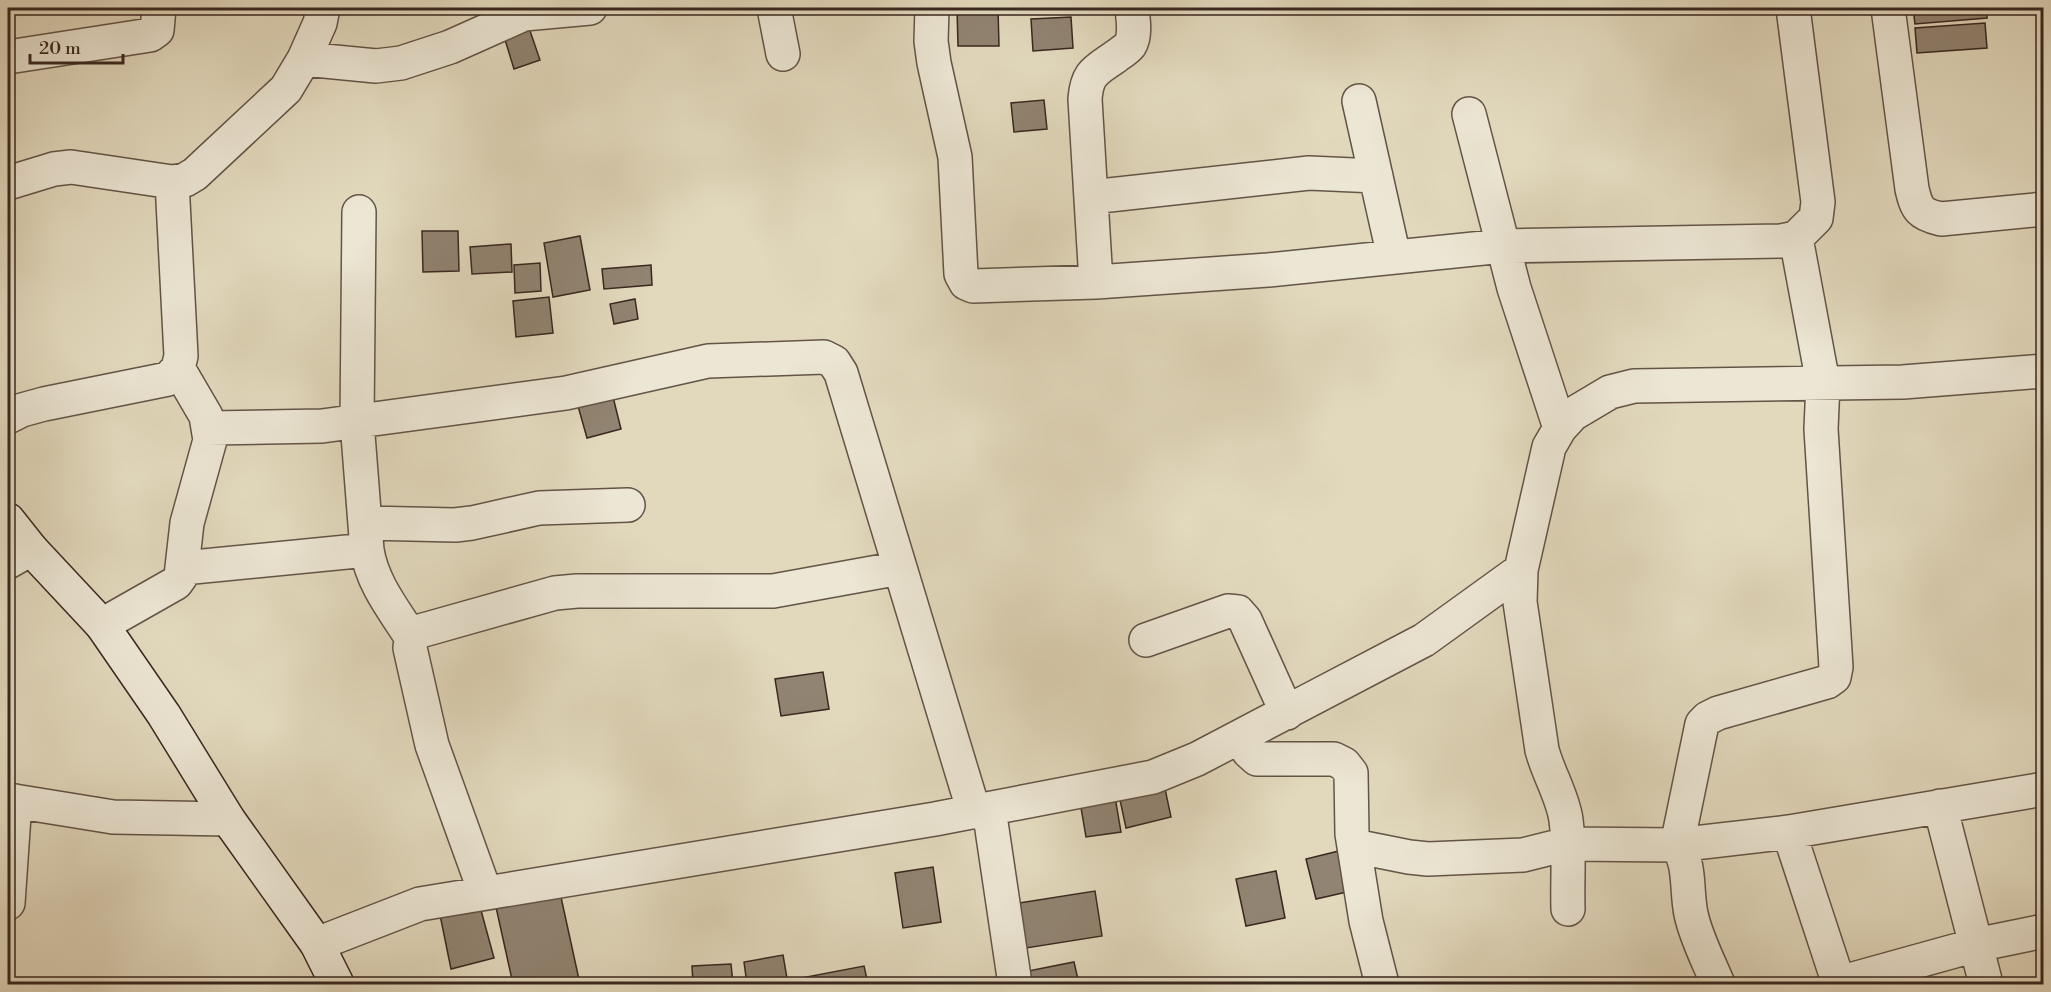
<svg xmlns="http://www.w3.org/2000/svg" width="2051" height="992" viewBox="0 0 2051 992" font-family="'Libre Bodoni',serif">
<style>
.building{fill:#918472;stroke:#392720;stroke-width:1.5}
.lines{fill:none;stroke-linecap:round;stroke-linejoin:round}
.street-casing{stroke:#635447;stroke-width:36}
.secondary-casing{stroke:#392720;stroke-width:36}
.street{stroke:#ece6d4;stroke-width:33}
.secondary{stroke:#ece6d4;stroke-width:33}
</style>
<rect width="100%" height="100%" fill="#e2d9bd"/>
<filter id="stains"><feTurbulence type="fractalNoise" baseFrequency=".00333" numOctaves="4"/><feColorMatrix values="0 0 0 0 .2 0 0 0 0 .09 0 0 0 0 .02 0 0 0 .5 -.17"/></filter>
<radialGradient id="worn" r=".72"><stop offset=".6" stop-color="#630" stop-opacity="0"/><stop offset="1" stop-color="#630" stop-opacity=".3"/></radialGradient>
<path class="building" d="M957,8h41l1,38h-41z
M1913,8h74v10l-72,6z
M1071,17l2,31 -40,3 -2,-32z
M1985,23l2,25 -70,5 -2,-25z
M528,25l12,35 -26,9 -11,-36z
M1044,100l3,29 -33,3 -3,-29z
M422,231h36l1,40 -36,1z
M580,236l10,54 -37,7 -9,-54z
M511,244l1,28 -40,2 -2,-27z
M540,263l1,28 -26,2 -1,-28z
M651,265l1,20 -48,4 -2,-20z
M549,297l4,36 -37,4 -3,-36z
M635,299l3,20 -24,5 -4,-20z
M613,397l8,32 -34,9 -9,-32z
M823,672l6,37 -48,7 -6,-37z
M1164,784l7,33 -45,11 -7,-33z
M1114,791l7,41 -35,5 -7,-41z
M1351,848l9,41 -44,10 -10,-40z
M933,867l8,55 -38,6 -8,-55z
M1276,871l9,47 -39,8 -10,-47z
M559,888l21,96h-67l-19,-86z
M1095,891l7,45 -82,13 -7,-45z
M479,903l15,55 -43,11 -12,-59z
M783,955l5,29h-41l-3,-22z
M1074,962l5,22h-49l-2,-13z
M731,964l2,20h-40l-1,-18z
M864,966l4,18h-66l-1,-6z"/>
<g class="lines">
<g class="street-casing">
<path id="street" d="M774,8l9,46
M932,8l-1,33 3,22 21,94 6,117 5,9 7,3 123,-4 172,-12 235,-24 278,-5 15,-3 20,-20 2,-16 -25,-194
M1888,8l24,181c5,21 8,25 29,30l103,-10
M8,57l142,-22 7,-5 2,-22
M304,59l72,7 25,-3 49,-16 74,-33 66,-6
M1359,101l35,156
M1469,114l45,174 46,140
M8,183l46,-14 17,-2 101,15 13,-2 10,-6 91,-85 18,-30 16,-36 3,-15
M1091,197l218,-24 67,3
M359,212l-2,210 10,128c5,33 27,60 44,87
M1096,282l-11,-183c2,-26 10,-28 30,-42 5,-4 11,-7 15,-12 6,-10 3,-26 2,-37
M8,417l14,-7 22,-6 124,-25 10,-11 3,-12 -9,-174
M209,428l113,-2 244,-33 142,-32 116,-4 10,5 7,11 133,439
M366,523l89,2 17,-2 67,-15 89,-3
M8,562l23,-13
M183,568l184,-18
M102,625l74,-42 5,-7 6,-53 23,-83 -4,-24 -28,-48
M1146,640l82,-29 10,1 7,8 42,93
M1240,737l9,15 8,7h77l10,5 7,9 1,61 14,87 16,63
M8,800l105,17 115,2
M1940,806l46,178
M989,809l26,175
M1789,832l50,152
M1354,846l55,11 19,2 95,-4 44,-11 110,1 112,-13 255,-43
M485,892l-53,-147 -22,-97 1,-11 9,-6 135,-38 22,-2h196l127,-23
M8,903l7,-102
M1568,909c-1,-29 2,-60 -2,-89 -3,-23 -18,-47 -24,-70l-22,-148 1,-32 28,-123 11,-19 13,-14 37,-22 24,-6 269,-4 141,-11
M317,944l103,-40 515,-85 218,-42 44,-18 227,-119 97,-70
M1839,983l137,-38 68,-14
M1718,984c-9,-22 -22,-46 -27,-70 -5,-23 0,-49 -14,-69l25,-121 6,-6 10,-5 109,-31 7,-5 2,-10 -15,-238 2,-46 -27,-145"/>
</g>
<g class="secondary-casing">
<path id="secondary" d="M8,520l23,29 71,76 62,90 64,104 89,125 20,40"/>
</g>
<use href="#street" class="street"/>
<use href="#secondary" class="secondary"/>
</g>
<rect width="2051" height="992" fill="none" stroke="#e2d9bd" stroke-width="30"/>
<rect x="9" y="9" width="2033" height="974" fill="none" stroke="#392720" stroke-width="3"/>
<rect x="15" y="15" width="2021" height="962" fill="none" stroke="#392720" stroke-width="1.5"/>
<path d="M30 54v9h93v-9" fill="none" stroke="#392720" stroke-width="3"/>
<text x="39" y="54" font-size="18" fill="#392720" stroke="#ece6d4" stroke-width="4.5" paint-order="stroke">20 m</text>
<rect width="100%" height="100%" filter="url(#stains)"/>
<rect width="100%" height="100%" fill="url(#worn)"/>
</svg>
